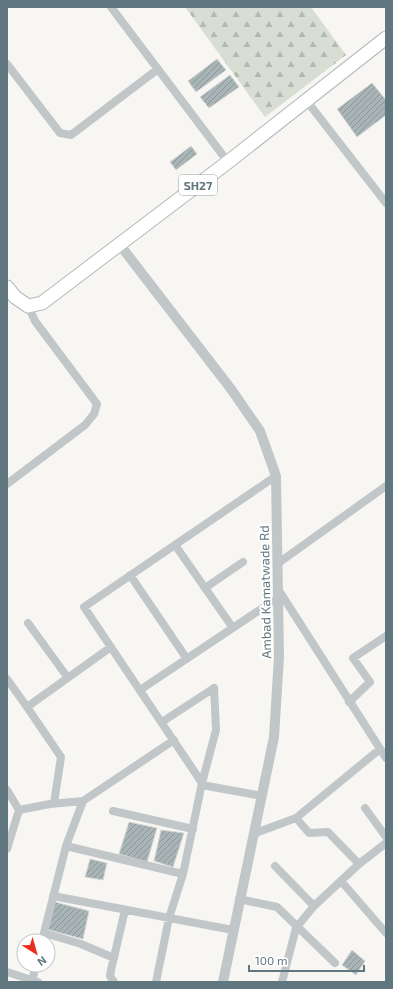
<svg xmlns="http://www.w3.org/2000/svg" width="393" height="989" viewBox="0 0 393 989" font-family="'Exo 2',sans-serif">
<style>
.forest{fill:url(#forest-firs)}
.building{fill:url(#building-hatch);stroke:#d8d7d5}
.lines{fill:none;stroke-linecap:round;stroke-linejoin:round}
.primary-casing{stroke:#b2b9bc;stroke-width:15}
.minor{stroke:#c1c7c9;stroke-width:8}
.tertiary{stroke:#c1c7c9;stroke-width:10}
.primary{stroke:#fff;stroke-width:13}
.labels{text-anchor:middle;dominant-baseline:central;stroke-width:4;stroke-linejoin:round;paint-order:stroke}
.shield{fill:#fff;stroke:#90a0a5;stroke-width:1}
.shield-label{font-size:12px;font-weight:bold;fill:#60777f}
.street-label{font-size:13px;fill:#60777f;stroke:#fff}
</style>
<defs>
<pattern id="forest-firs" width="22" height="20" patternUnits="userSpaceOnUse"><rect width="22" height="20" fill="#d9ded4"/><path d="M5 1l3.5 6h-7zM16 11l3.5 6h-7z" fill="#b3b9b1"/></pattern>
<pattern id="building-hatch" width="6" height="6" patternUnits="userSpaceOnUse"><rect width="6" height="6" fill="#a8b4b6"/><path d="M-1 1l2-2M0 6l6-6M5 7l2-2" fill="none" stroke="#8c9799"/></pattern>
</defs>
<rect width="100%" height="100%" fill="#f7f6f3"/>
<path class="forest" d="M185,7h126l35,48 -81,62z"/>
<path class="building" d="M217,59l9,11 -30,22 -8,-11z
M230,75l9,12 -30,21 -9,-11z
M372,83l14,17v15l-29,22 -20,-28z
M191,146l6,8 -21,16 -6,-8z
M129,822l28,6 -10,34 -28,-8z
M161,830l23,3 -11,34 -19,-6z
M90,859l17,4 -4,17 -18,-3z
M55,902l34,9 -6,28 -37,-10z
M352,950l13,11 -9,14 -14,-10z"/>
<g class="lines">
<g class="primary-casing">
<path id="primary" d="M7,287l8,10 13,9 14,-3 186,-141 158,-124"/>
</g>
<path class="minor" d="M111,7l117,155
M7,64l53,69 11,2 87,-66
M306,100l80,103
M7,484l78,-59 9,-11 3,-10 -62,-83 -7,-15
M175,545l58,83
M277,564l109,-78
M130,575l57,84
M205,588l38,-26
M278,589l108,169
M28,623l40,55
M7,679l20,28
M140,690l139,-93
M349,702l21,-20 -17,-24 33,-22
M162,722l52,-34
M202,783l-118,-176 192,-131
M202,785l60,11
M7,790l12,20 -12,39
M54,803l7,-46 -34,-50 84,-60
M365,808l21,29
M19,810l31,-6 33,-3
M113,811l80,18
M296,818l13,15 19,-1 31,32
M253,834l43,-16 84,-69
M66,846l117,28
M275,866l39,40
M341,881l45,52
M53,896l180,34
M239,899l38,8 58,56
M44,933l37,11 33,14
M42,941l24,-95 17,-45 91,-61
M7,972l31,10
M32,982l4,-17
M114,982l-4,-6 1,-6 14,-60
M156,982l13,-64 14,-44 19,-91 14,-53 -2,-42
M282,982l14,-54 18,-22 45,-42 27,-21"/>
<path class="tertiary" d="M120,245l111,144 29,42 16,45 3,181 -5,80 -51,245"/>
<use href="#primary" class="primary"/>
</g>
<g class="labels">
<rect class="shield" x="179" y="175" width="38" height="20" rx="3"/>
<g class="shield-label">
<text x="198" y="185">SH27</text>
</g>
<g class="street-label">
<text transform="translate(265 592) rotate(-91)">Ambad Kamatwade Rd</text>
</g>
</g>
<rect width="393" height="989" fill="none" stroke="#60777f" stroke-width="16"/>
<g transform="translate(36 953) rotate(143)"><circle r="19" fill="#ffffff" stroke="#bfc9cc"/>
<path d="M0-3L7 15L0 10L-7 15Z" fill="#ea2d1f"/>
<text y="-6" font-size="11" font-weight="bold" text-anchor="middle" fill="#60777f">N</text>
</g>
<path d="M249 965v6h115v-6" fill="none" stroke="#60777f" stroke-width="2"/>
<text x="255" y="965" font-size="12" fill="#60777f" stroke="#ffffff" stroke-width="3" paint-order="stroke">100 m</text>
</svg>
